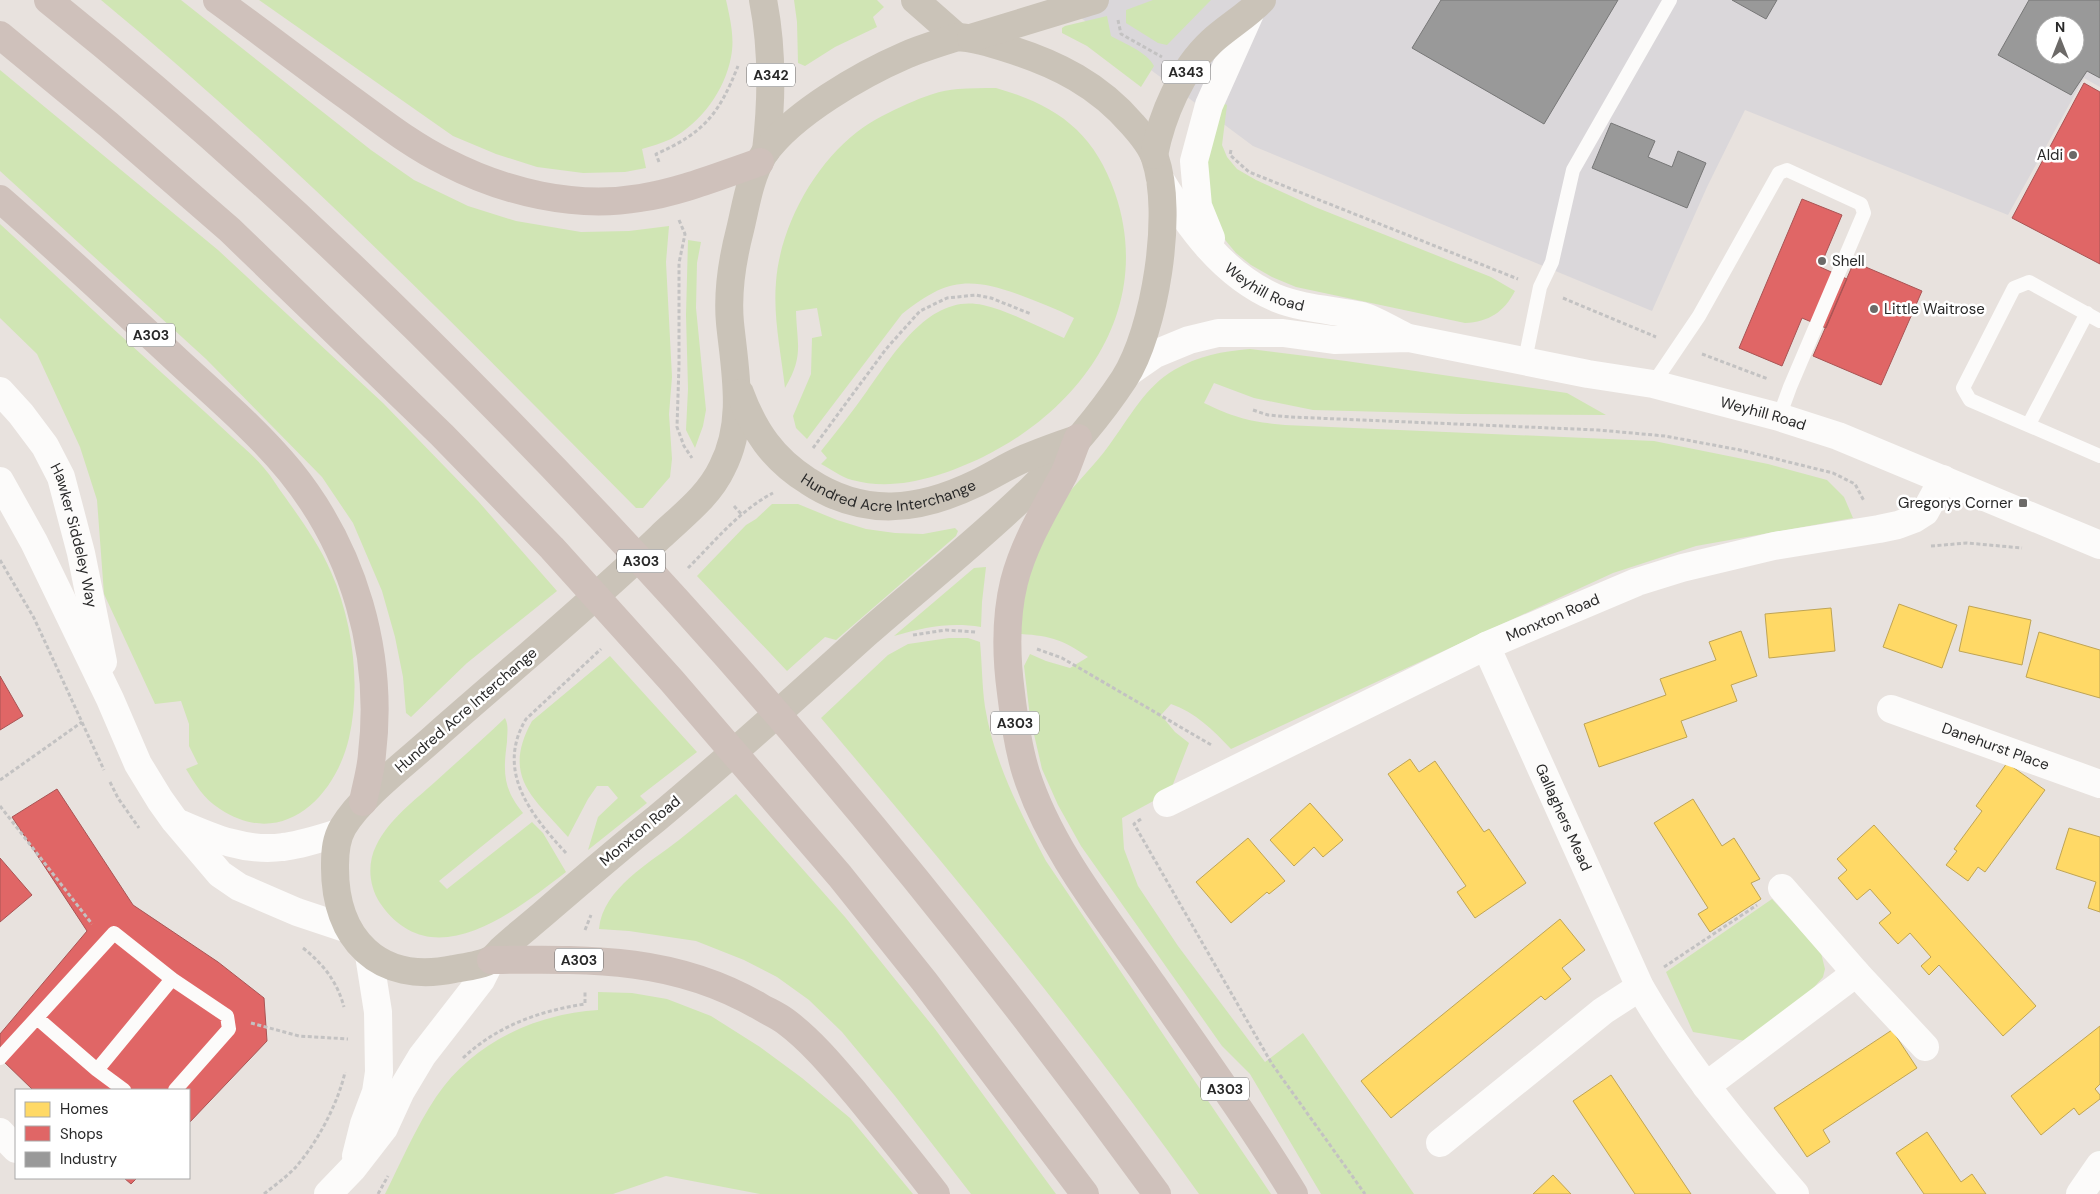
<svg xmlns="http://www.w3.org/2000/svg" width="2100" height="1194" viewBox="0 0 2100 1194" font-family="'DM Sans',sans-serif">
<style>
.industrial{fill:#dad7da;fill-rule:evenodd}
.green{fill:#d0e5b4}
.homes{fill:#ffd966;stroke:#bfa454}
.shops{fill:#e06666;stroke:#a95454}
.industry{fill:#999;stroke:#777;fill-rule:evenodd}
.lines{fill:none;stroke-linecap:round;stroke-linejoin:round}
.path{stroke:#c3c2c2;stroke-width:3;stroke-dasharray:4 2.5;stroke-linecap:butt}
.lane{stroke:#fcfbfa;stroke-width:14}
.street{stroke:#fcfbfa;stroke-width:28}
.secondary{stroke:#fcfbfa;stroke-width:28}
.primary{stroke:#cac3b8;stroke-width:28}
.highway{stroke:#cfc1bb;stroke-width:28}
.poi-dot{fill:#6c6a68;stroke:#fff;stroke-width:2}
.labels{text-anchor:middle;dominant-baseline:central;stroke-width:5;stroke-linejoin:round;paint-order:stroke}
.shield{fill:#fff;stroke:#696969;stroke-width:1}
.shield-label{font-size:14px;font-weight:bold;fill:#292929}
.poi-label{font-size:15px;fill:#292929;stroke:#fff;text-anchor:end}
.street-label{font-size:15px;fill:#292929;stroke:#fff}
</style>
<rect width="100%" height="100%" fill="#e8e2de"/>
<path class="industrial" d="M1057,0h1043v87l-16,-9 -76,137 -263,-105 -38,77 -55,124 -399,-165zM2045,25h30v30h-30z"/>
<path class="green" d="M101,0h80l190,150 43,30 54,26 48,15 65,11 48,-1 40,-5 -3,36 6,115 -3,37 3,45 -2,18 -27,31h-7c-173,-175 -345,-351 -535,-508z
M259,0h467c4,18 9,38 5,57 -6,33 -30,66 -60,82 -9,4 -19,7 -29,10l4,19 -21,4 -42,1 -46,-6 -41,-13 -43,-18z
M794,0h83l7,7 -11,10 4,10 -42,20 -30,19 -7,-3 -1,-41z
M1153,0h58l-44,45 -9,-2 -32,-20v-13z
M1107,16l4,20c14,8 36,16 43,30l-13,21 -54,-41 -25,-13v-5l3,-2z
M0,70l218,180 165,153 95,98 79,90 -90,72 -56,54 -5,-4 -3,-36 -8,-40 -13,-46 -29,-68 -31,-46 -116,-118 -206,-188z
M996,88c60,17 98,44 119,105 39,114 -31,214 -132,264 -40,19 -87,35 -131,23 -11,-3 -21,-11 -31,-16l6,-6 -6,-7c16,-20 32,-40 46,-60 27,-37 62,-98 116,-86 26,6 56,22 81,33l10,-20c-17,-9 -36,-16 -54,-23 -51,-19 -75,-16 -118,19l-95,125 -11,-11 -3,-12 18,-42 1,-36 10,-2 -5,-28 -21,3c1,34 8,45 -11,77 -4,-35 -12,-71 -9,-106 4,-55 38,-117 81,-150 15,-12 33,-20 50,-28 16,-7 34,-14 51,-15 12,-1 25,-1 38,-1z
M1219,101l8,4 -5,40 5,12 10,12 19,11 59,27 176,70 24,14c-11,21 -26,31 -50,32l-169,-36 -24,-10 -21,-12 -15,-12 -10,-12 -10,-17 -13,-49z
M0,224c47,43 93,87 141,130 30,27 61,55 91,83 11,10 23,20 32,31 8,9 14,20 21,29 17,24 35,49 46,75 22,50 30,113 18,166 -14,60 -67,112 -129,71 -16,-10 -25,-25 -34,-40l12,-5 -9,-18v-22l-8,-23 -26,3 -51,-110 -7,-94 -17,-53 -43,-93 -37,-36z
M688,240l13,2 -4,21 -1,45 10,102 -3,16 -8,22 -9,-18 2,-41 -2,-74z
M1250,349l96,12 221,32 39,22 -144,-1 -149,-4 -59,-12 -40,-15 -10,20c31,15 47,19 81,22l369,16 114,23 59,16 17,17 9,21 -157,28 -83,27 -382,176c-18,-19 -36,-37 -60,-45l-10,11 14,17 14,11 -19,49 -48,26 2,31 14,37 40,60 87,116 38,-29 111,161h-93l-71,-120 -28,-28 -141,-200 -23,-41 -16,-36 -12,-52 -6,-51 6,-12 16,7 24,7 18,-11c-25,-17 -36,-21 -67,-23 -2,-33 10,-64 22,-95 4,-9 7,-20 12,-28 16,-24 38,-43 55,-67 19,-26 36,-58 64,-74 24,-14 49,-19 76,-21z
M772,504h26l39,16 29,9 29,4 28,1 32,-6 3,3 -2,5 -120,104 -11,-3 -38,34 -90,-95 49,-51 10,-6z
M986,567l-4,35 -1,25c-31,-5 -56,0 -87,9l80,-68z
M949,638h19l12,4c2,21 2,44 5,65 9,55 35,105 61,154l225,333h-72c-118,-166 -247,-321 -378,-476l67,-63 20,-11z
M610,656l87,96 -57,44 7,7 -59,47 10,-33 20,-19 -10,-12h-11l-9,13 -20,38c-34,-39 -67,-60 -36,-116z
M505,718c4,8 2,15 2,24 -4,30 -4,47 16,71l-84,68 8,8 85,-67 11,11 23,39c-51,39 -134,107 -186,31 -11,-17 -13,-39 -4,-57 13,-27 38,-45 59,-64 23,-21 47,-42 70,-64z
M736,794l109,123 90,112 121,165h-85l-76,-98 -53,-64 -33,-32 -32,-23 -33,-17 -48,-19 -67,-10 -30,-2c4,-41 51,-66 80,-89 19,-15 38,-31 57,-46z
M1772,899l49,54 4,16 -2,8 -13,15 -64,49 -53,-9 -27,-60z
M598,992l34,1 35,6 44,17 49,31 42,31 48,40 63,76h-153l-94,-18 -53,18h-228c16,-32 31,-67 51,-97 36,-54 99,-83 162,-87z"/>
<path class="homes" d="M1899,604l58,21 -15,43 -59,-21z
M1969,606l62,14 -9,45 -63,-14z
M1831,608l4,43 -66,7 -4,-44z
M1741,631l16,45 -26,9 6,16 -56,20 6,16 -88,30 -15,-43 82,-29 -6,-16 56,-19 -7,-18z
M2039,632l61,18v48l-74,-21z
M1410,759l9,13 16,-11 49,71 5,-3 37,54 -51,35 -18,-26 9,-6 -78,-112z
M2007,763l38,27 -60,82 -7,-5 -10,14 -22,-16 11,-14 -3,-2 28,-38 -6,-5z
M1693,799l29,47 12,-8 26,41 -9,4 10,16 -51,33 -12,-18 10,-6 -54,-85z
M1310,803l33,37 -20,17 -9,-10 -20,19 -24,-26z
M1874,825l162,181 -33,30 -64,-71 -10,10 -8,-9 10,-9 -21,-24 -12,11 -19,-21 12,-10 -21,-24 -13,11 -19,-22 9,-8 -10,-11z
M2069,828l31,9v75l-12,-4 8,-26 -40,-13z
M1248,838l37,43 -16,13 -2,-2 -36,31 -35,-41z
M1560,919l25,31 -23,18 9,11 -26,21 -4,-4 -150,122 -30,-37z
M2100,1026v58l-5,5 5,6v4l-21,16 -5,-7 -33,27 -30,-39z
M1892,1030l25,38 -94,62 7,12 -23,15 -33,-49z
M1611,1075l80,119h-56l-62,-93z
M1927,1132l34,50 11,-8 14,20h-62l-28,-41z
M1553,1175l18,19h-38z"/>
<path class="shops" d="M2084,83l16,9v172l-88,-46z
M1802,199l40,16 -22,52 27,12 -21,49 -24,-10 -20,48 -43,-18z
M1854,262l68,29 -41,94 -68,-29z
M0,676l23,40 -23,14z
M57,789l76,116 85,57 46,36 3,43 -78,82v-33h-156l-33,-32v-24l87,-103 -75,-114z
M0,858l32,37 -32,27z
M124,1178h13l-6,6z"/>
<path class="industry" d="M1441,0h177l-74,124 -132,-76z
M1732,0h45l-11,19z
M2029,0h71v78l-13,-7 -16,24 -73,-40zM2045,25h30v30h-30z
M1611,123l44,18 -7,16 24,10 6,-16 28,12 -19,45 -95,-40z"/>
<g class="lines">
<path class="path" d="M1118,20l3,14 41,23
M1231,150l-1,5 19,17 269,107
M659,162l-3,-8c48,-21 63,-40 82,-88
M679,220l6,14 -6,29v102l-2,62 7,19 8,12
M1563,298l93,39
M1702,354l66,25
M1253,410l15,5 23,2 307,13 67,6 75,14 93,23 22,11 9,17
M813,448l73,-99 34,-38 27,-13 29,-3 15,3 40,16
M734,506l8,9
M1931,546l36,-3 55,5
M0,560l34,58 70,152
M688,568c26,-26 52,-58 85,-75
M913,635l33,-5 30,2
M1037,649l25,9 151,88
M0,780l82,-58
M110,782l8,16 21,30
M0,806l92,118
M1141,819l-7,5 138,240 93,130
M566,853c-35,-38 -71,-82 -40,-134l75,-70
M585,930l6,-15
M303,948c20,16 34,33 41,59
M1664,967l93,-62
M251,1023l48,13 49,3
M463,1058c34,-32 76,-47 122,-54v-13
M264,1194c10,-8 21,-16 30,-25 22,-24 44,-65 51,-97
M378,1194l10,-18"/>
<path class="lane" d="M2100,321l-71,-39 -15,6 -51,100 7,12 130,56
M1525,360l15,-73 12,-25 21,-92 97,-170
M1653,384l46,-68 80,-143 8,-3 74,34 3,9 -74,174 -11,30
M2029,424l58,-111
M37,1018l60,52
M0,1058l114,-125 58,46 55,37 2,13 -54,61
M124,1090l-27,-20 75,-91"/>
<g class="street">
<path id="s1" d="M0,391l21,23 24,32 16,31 20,76 22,109"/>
<path d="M0,481l34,61 76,157 28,65 22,36 15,21 45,53 19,13 58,25 51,17"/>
<path id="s2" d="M1486,646l154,341c43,75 98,141 155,207"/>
<path id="s3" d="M1891,709l209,75"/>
<path id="s4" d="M1167,803l319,-157 151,-64 45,-14 92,-22 105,-17 19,-4 16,-6 11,-7 18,-33"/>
<path d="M181,824c32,14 65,28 102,23 18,-2 38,-9 56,-14"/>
<path d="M1782,888l74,85 69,74"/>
<path d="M1706,1086l150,-113"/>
<path d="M0,1132l16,17"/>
<path d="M1440,1143l163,-132 37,-24"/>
<path d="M2080,1194l20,-29"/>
</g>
<g class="secondary">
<path id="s5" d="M1160,179c29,48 63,96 116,119 27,11 58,12 86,18 14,4 29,14 42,20"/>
<path d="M1211,238l-13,-32 -4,-45 15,-56 42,-94"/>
<path id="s6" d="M1129,372l26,-18 34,-14 29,-7h65l51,7 75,-2 179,36 65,10 126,33 59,19 262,109"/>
<path d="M356,1156l8,-32 12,-32 3,-20 -1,-60 -9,-57"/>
<path d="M328,1194l25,-26 31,-40 17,-37 21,-35 59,-76 10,-20"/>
</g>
<g class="primary">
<path d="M763,0c10,50 9,100 3,151"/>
<path d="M915,0l42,37"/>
<path d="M957,37c18,1 34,6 52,12 48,15 90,36 124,76 8,9 18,21 22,33 19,55 0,173 -31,221 -67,102 -167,175 -257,254 -70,63 -139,126 -211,186 -39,31 -76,63 -113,95 -14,12 -28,23 -41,35 -3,3 -6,7 -10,10 -9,6 -27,8 -38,10 -75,16 -120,-30 -119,-104 0,-14 1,-26 8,-38 19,-32 68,-68 96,-94 74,-65 150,-128 221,-196 22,-21 49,-41 62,-69 24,-46 13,-96 8,-145 -3,-32 2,-62 10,-93 6,-25 10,-54 24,-76 28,-40 98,-80 142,-99 16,-7 34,-12 51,-18z"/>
<path d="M971,38l124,-38"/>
<path d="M1154,155c8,-40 27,-85 57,-113 16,-15 36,-26 51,-42"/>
<path id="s7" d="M740,393c14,38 33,66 68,88 56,37 111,30 169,2 17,-8 33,-19 51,-26 15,-6 31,-12 46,-17"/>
</g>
<path class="highway" d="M48,0c163,130 315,272 460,421 236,241 451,500 649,773
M217,0c44,32 87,65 131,97 32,23 63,48 98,65 58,30 129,47 194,36 41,-6 81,-23 120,-36
M0,35l109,90 121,105 212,205 110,113 120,133 168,195 84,105 161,213
M0,199c61,53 120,108 179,163 38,35 78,69 111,109 64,79 94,182 82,283 -1,16 -6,32 -9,48
M1078,438c-5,12 -9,25 -14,36 -19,35 -40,69 -50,108 -9,37 -8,74 -3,111 3,26 7,54 15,80 25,78 81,145 127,212 48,69 97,137 141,209
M491,960c96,-1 182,-4 268,46 8,5 18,9 26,15 27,20 49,47 71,73 27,33 54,66 80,100"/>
</g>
<g class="poi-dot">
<circle cx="2073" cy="155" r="5"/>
<circle cx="1822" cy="261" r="5"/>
<circle cx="1874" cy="309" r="5"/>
<rect x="2018" y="498" width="10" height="10" rx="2.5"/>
</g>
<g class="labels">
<g class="shield">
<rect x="1162" y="60.5" width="48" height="23" rx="4"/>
<rect x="747" y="63.5" width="48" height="23" rx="4"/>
<rect x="127" y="323.5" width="48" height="23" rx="4"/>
<rect x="617" y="549.5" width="48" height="23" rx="4"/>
<rect x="991" y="711.5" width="48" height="23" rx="4"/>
<rect x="555" y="948.5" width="48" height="23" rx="4"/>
<rect x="1201" y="1077.5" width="48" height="23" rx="4"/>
</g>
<g class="shield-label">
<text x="1186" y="72">A343</text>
<text x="771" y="75">A342</text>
<text x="151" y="335">A303</text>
<text x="641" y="561">A303</text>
<text x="1015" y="723">A303</text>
<text x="579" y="960">A303</text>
<text x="1225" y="1089">A303</text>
</g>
<g class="poi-label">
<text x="2063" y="155">Aldi</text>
<text x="1832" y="261" text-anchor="start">Shell</text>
<text x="1884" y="309" text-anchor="start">Little Waitrose</text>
<text x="2013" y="503">Gregorys Corner</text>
</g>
<g class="street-label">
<text stroke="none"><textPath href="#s5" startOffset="154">Weyhill Road</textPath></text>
<text stroke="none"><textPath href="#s6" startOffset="652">Weyhill Road</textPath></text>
<text stroke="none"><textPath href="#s7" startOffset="198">Hundred Acre Interchange</textPath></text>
<text stroke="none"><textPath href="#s1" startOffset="166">Hawker Siddeley Way</textPath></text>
<text stroke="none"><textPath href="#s4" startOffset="428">Monxton Road</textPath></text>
<text transform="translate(466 710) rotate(-41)">Hundred Acre Interchange</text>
<text stroke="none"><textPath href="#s3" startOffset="111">Danehurst Place</textPath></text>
<text stroke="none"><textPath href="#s2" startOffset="188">Gallaghers Mead</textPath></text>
<text transform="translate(640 831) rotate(-40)">Monxton Road</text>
</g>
</g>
<rect x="15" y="1089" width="175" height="90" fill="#ffffff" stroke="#a9a9a9"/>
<rect x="25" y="1102" width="25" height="15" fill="#ffd966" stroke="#a9a9a9"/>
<text x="60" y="1114" font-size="15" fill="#292929">Homes</text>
<rect x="25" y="1126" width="25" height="15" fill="#e06666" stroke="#a9a9a9"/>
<text x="60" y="1139" font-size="15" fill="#292929">Shops</text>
<rect x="25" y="1152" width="25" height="15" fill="#999999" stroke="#a9a9a9"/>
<text x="60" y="1164" font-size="15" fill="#292929">Industry</text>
<g transform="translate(2060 40)"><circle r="24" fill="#ffffff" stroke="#a9a9a9"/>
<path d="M0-4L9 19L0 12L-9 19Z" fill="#6c6a68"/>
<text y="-8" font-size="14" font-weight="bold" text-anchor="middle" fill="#292929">N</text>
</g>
</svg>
